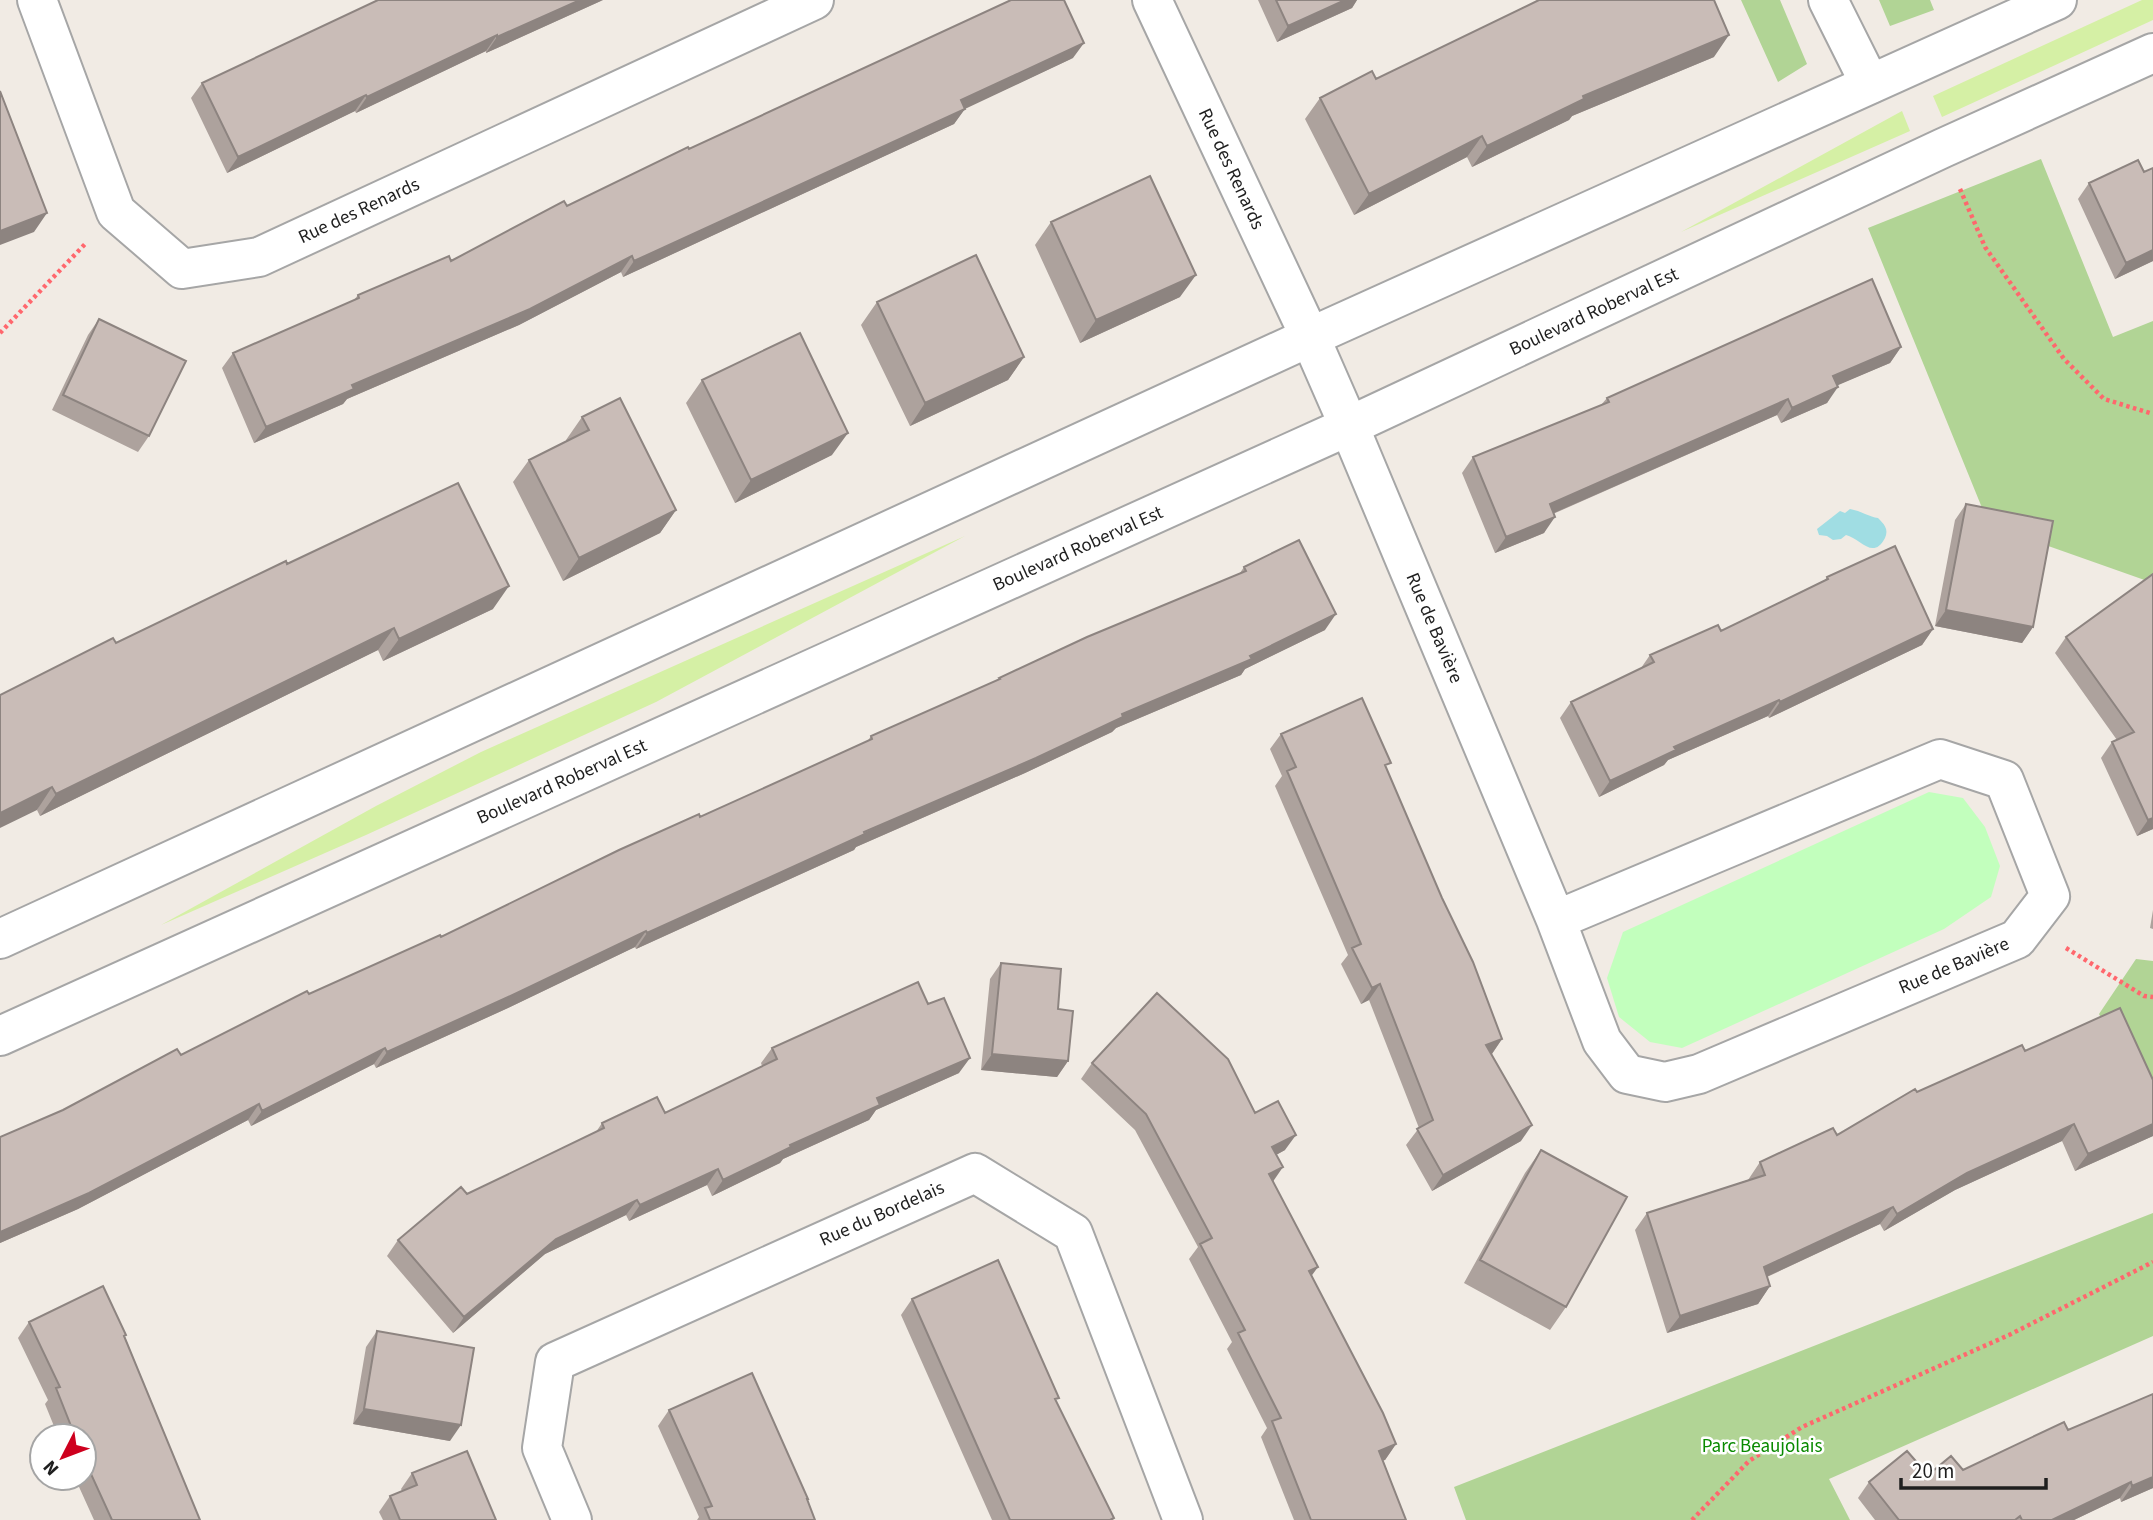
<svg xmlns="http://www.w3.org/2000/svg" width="2153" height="1520" viewBox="0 0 2153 1520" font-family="'Source Sans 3',sans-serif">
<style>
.grass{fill:#d5f0a5}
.forest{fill:#b1d495}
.park{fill:#c2ffbd}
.water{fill:#a0dde3}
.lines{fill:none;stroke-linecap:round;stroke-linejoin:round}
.minor-casing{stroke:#a6a6a6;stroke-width:42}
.tertiary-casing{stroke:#a6a6a6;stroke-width:42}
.path{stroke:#ff676d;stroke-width:4.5;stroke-dasharray:3.5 3.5;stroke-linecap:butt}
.minor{stroke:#fff;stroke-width:38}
.tertiary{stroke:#fff;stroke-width:38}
.wall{fill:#ada29d}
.shaded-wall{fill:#8d8480}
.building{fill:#c9bcb7;stroke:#8d8480;stroke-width:2}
.labels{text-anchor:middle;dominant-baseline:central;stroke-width:5;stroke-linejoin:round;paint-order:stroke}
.street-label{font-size:19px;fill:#1f1f1f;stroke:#fff}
.park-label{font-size:19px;fill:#098a00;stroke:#fff}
</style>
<rect width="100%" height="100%" fill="#f1ebe4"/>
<path class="grass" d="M2142,0h11v20l-211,97 -9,-21z
M1902,111l8,20 -229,101z
M965,536l-309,166 -290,133 -205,90 215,-119 105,-54z"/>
<path class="forest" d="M1741,0h39l27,64 -29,18z
M1879,0h51l4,10 -44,16z
M2041,159l72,178 40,-16v262l-164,-58 -121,-297z
M2136,959l17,2v164l-54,-111z
M2153,1213v123l-324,143 21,41h-384l-12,-33z"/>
<path class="park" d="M1929,792l34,6 22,29 15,39 -9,31 -47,32 -262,119 -32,-6 -31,-25 -12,-39 16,-46z"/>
<path class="water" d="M1850,509c11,2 20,8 28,9 6,6 11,11 7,20 -12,23 -25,0 -39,-3l-5,4 -8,1 -6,-4 -8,-1 -2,-6 23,-18 5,2z"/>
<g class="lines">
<g class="minor-casing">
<path id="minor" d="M37,0l79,212 66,57 77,-12 555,-257
M1152,0l158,337 39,89 207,494 46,121 25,33 38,8 34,-8 318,-135 33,-43 -46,-116 -64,-21 -384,161
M1828,0l42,84
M572,1520l-30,-72 13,-86 420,-189 98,60 110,287"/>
</g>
<g class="tertiary-casing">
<path id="tertiary" d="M0,939l1310,-602 747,-337
M0,1036l1349,-610 594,-278 210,-95"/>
</g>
<path class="path" d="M1960,189l25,58 79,112 40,40 49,15
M0,333l87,-91
M2066,948l78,48 9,1
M1692,1520l57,-59 53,-34 207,-92 144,-73"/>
<use href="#minor" class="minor"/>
<use href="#tertiary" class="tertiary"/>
</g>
<path class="wall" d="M603,0l-117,53v-2l-130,62 -1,-2 -128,62 -36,-75 11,-15z
M1258,0h99l-5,8 -75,34z
M1714,57l-142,59 -3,4 -97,47 -5,-10 -113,58 -49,-96 15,-21 56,-19z
M1073,58l-108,50 -11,16 -331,153 -2,-5 -102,53 -172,74 -4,5 -89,39 -32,-75 11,-15 121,-53 4,-5 93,-34 238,-112z
M2153,168v93l-38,18 -37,-80 11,-16 55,-11z
M1051,222l129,75 -100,46 -45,-98z
M877,302l147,55 -16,23 -98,46 -49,-101z
M99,319l50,117 -11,16 -86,-42 36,-75z
M1901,347l-11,16 -53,22 -10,18 -46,20 -4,-8 -224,99 -9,19 -49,20 -33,-80 11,-16 128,-52 6,-7z
M702,380l130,75 -97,48 -49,-100z
M582,417l94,93 -16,23 -97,48 -50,-99 16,-22 37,-19v-1z
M1966,504l67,123 -11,16 -87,-17 20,-106z
M287,564l206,45 -110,52 -5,-11 -338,166 -3,-6 79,-167z
M1244,567l81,63 -80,39 -4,6 -125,53 -4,4 -87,41 -169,74 -2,3 -218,99 -1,-2 -127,61 -132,60 -2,-4 -123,62 -3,-6 -170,89 -78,34v-106l63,-27 246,-116 132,-57 259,-120 167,-75 4,-6 126,-55 2,-3 241,-105z
M2153,574v255l-16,7 -36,-78 11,-16 5,-2 -62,-87 11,-16z
M1827,577l106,52 -11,16 -153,73 -1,-2 -100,44 -4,5 -65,32 -39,-79 11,-16 70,-34 9,-13 71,-24 104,-51z
M1281,734l105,35 116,270 -10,15 29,87 -89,50 -26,-46 13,-17 -50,-128 -8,4 -20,-40 7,-9 -73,-169 7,-10 -12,-27z
M2153,910v19l-3,-1z
M1001,963l57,46 10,52 -11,16 -76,-7 9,-91z
M772,1048l187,25 -83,37 -7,10 -86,39 -3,4 -68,33 -5,-11 -78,36 -3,-6 -81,39 -92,79 -66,-77 11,-16 69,-46 129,-62 6,-9 63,-10 97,-47 -1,-3z
M2025,1051l128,29v56l-78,35 -13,-30 -107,49 -71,41 -4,-7 -113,53 3,9 -12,18 -91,29 -32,-103 12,-17 101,-33 12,-18 77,-27 80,-43z
M1092,1063l163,50 30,37 -9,5 -3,26 38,95 85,168 -11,16h-2l23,60h-112l-33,-83 6,-9 -40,-79 5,-7 -43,-83 9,-12 -63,-117 -54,-51z
M1541,1150l25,157 -16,23 -86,-47 61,-110z
M912,1299l144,102 58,117 -1,2h-121l-91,-205z
M29,1322l96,15 75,183h-106l-19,-42h9v-42h-26l-13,-32 3,-4 -30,-62z
M377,1331l73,110 -97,-17 13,-77z
M2153,1394v94l-32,14 -1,-4 -46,22h-199l-17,-22 11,-16 94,-12 105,-40z
M669,1410l139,89 -1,2 8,19h-118l2,-3 -41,-91z
M412,1473l84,47h-113l-4,-8 11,-16 12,-5 -1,-2z"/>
<path class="shaded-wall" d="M580,0h23l-117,53 11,-16z
M1345,0h12l-5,8 -75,34 11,-16z
M497,35l-11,16 -130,62 11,-16z
M1729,35l-15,22 -142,59 -3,4 -97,47 15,-21 96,-50z
M1084,43l-11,15 -123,58 11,-16z
M366,95l-11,16 -128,62 11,-16z
M965,109l-11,15 -331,153 11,-16z
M1482,136l-15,21 -113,58 15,-21z
M47,213l-13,19 -34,13v-14z
M2153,250v11l-38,18 11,-16z
M632,256l-11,16 -102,53 -172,74 -4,5 -89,39 12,-16 86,-42z
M1196,275l-16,22 -100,46 16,-23z
M1901,347l-11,16 -68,29 11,-16z
M1024,357l-16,23 -98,46 15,-23z
M1838,387l-11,16 -46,20 11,-15z
M1788,399l-11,16 -239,105 12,-16z
M848,433l-16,22 -97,48 16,-23z
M676,510l-16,23 -97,48 16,-23z
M1555,517l-11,16 -49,20 11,-16z
M509,586l-16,23 -110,52 16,-22z
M1946,610l87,17 -11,16 -87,-17z
M1336,614l-11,16 -80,39 -4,6 -125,53 -4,4 -87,41 -169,74 -2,3 -218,99 11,-16 475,-219 128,-58z
M394,628l-16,22 -338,166 16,-22z
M1933,629l-11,16 -153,73 11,-16z
M1779,700l-11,16 -100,44 -4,5 -65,32 11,-16 64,-34z
M52,787l-15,23 -37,18v-15z
M2153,818v11l-16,7 11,-16z
M646,931l-11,16 -127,61 -132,60 11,-16z
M1380,984l-11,16 -8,4 11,-16z
M1502,1039l-11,16 -5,-10z
M385,1048l-11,16 -123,62 11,-15z
M992,1054l76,7 -11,16 -76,-7z
M970,1058l-11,15 -83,37 -7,10 -86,39 -3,4 -68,33 11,-16 154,-82z
M259,1104l-11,16 -170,89 -78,34v-11z
M2074,1124l-12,17 -107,49 -71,41 13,-17 70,-41z
M2153,1124v12l-78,35 13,-17z
M1532,1125l-11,16 -89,50 11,-16z
M1296,1135l-11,15 -24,13 11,-16z
M1283,1167l-11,16 -3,-9z
M718,1169l-11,16 -78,36 11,-16z
M637,1200l-11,15 -81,39 -92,79 11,-16 92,-78z
M1893,1207l-13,17 -129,60 13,-17z
M1318,1267l-11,15 2,-11z
M1770,1286l-12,18 -91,29 13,-17z
M364,1409l97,16 -11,16 -97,-17z
M1396,1444l-11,16 -17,6 11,-15z
M2153,1477v11l-32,14 11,-16z
M2131,1482l-11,16 -46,22h-22z"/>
<path class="building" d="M378,0h202l-83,37v-2l-130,62 -1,-2 -128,62 -36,-74z
M1011,0h53l20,43 -123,57 4,9 -331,152 -2,-5 -102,53 -178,76 2,4 -88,38 -33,-74 126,-55 -1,-3 91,-39 2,5 113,-60 3,5 121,-59 1,2z
M1276,0h69l-57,26z
M1539,0h175l15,35 -146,61 1,3 -97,47 -5,-10 -113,58 -49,-96 52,-27 4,8z
M0,91l47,122 -47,18z
M2138,160l6,12 9,-4v82l-27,13 -37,-80z
M1150,176l46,99 -100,45 -45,-98z
M976,255l48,102 -99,46 -48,-101z
M1872,279l29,68 -68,29 5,11 -46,21 -4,-9 -238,105 5,13 -49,20 -33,-80 136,-55 -2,-4z
M99,319l87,42 -37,75 -86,-41z
M800,333l48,100 -97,47 -49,-100z
M620,398l56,112 -97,48 -50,-98 60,-30 -7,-13z
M458,483l51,103 -110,53 -5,-11 -338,166 -4,-7 -52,26v-118l113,-57 3,5 170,-82 1,3z
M1966,504l87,17 -20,106 -87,-17z
M1299,540l37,74 -86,42 2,3 -130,55 1,3 -87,41 -172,74 1,2 -218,99 -1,-2 -127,61 -132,60 -2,-4 -123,63 -3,-7 -170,89 -89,39v-95l63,-27 114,-61 4,6 126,-64 2,3 131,-59 1,2 178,-87 80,-36 1,3 172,-78 -1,-3 129,-57 -1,-1 88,-41 159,-66 -2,-4z
M1895,546l38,83 -153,73 -1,-2 -105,47 2,3 -66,31 -39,-79 83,-40 -4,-7 68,-30 3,6 107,-52 -1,-2z
M2153,574v244l-5,2 -36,-78 22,-10 -68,-95z
M1362,698l29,65 -6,2 57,133 31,64 29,77 -16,6 46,80 -89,50 -26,-46 16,-9 -53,-136 -8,4 -20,-40 9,-4 -74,-173 9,-4 -15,-33z
M1001,963l60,6 -3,40 15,2 -5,50 -76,-7z
M918,982l10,22 16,-6 26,60 -93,40 3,7 -90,40 1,2 -68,33 -5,-11 -78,36 -3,-5 -81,39 -92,78 -66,-77 63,-53 6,7 137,-66 -2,-5 55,-26 8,16 112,-54 -5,-11z
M1157,993l71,66 27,54 23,-12 18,34 -24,12 11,20 -14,7 49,93 -9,4 74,142 13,31 -17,7 27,69h-95l-39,-99 9,-3 -43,-85 7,-3 -45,-86 12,-6 -66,-124 -54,-51z
M2120,1008l33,72v44l-65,30 -14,-30 -107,49 -70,41 -4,-7 -129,60 6,19 -90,30 -33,-103 118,-38 -5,-13 73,-34 4,7 78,-46 2,3 105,-47 3,6z
M1541,1150l86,47 -61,110 -86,-47z
M998,1260l61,138 -4,1 59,119 -4,2h-100l-98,-221z
M103,1286l23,49 -2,1 76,184h-88l-27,-59 -1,-3v-22h-9l-19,-48 4,-1 -31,-65z
M377,1331l97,17 -13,77 -97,-16z
M752,1373l56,126h-1l8,21h-105l-5,-12 7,-2 -43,-96z
M2153,1394v83l-21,9 -1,-4 -79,38h-30l-2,-4 -5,4h-116l-30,-38 38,-31 21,24 23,-19 12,14 101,-48 4,8z
M467,1451l29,69h-96l-10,-24 27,-11 -5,-12z"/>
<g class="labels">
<g class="street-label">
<text transform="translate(1231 169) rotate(65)">Rue des Renards</text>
<text transform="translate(359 211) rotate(-25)">Rue des Renards</text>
<text transform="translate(1594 312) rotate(-25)">Boulevard Roberval Est</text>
<text transform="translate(1078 549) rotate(-24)">Boulevard Roberval Est</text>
<text transform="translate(1434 628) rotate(67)">Rue de Bavière</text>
<text transform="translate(562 782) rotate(-24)">Boulevard Roberval Est</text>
<text transform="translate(1954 966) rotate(-23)">Rue de Bavière</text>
<text transform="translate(882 1214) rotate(-24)">Rue du Bordelais</text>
</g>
<g class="park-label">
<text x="1762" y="1446">Parc Beaujolais</text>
</g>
</g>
<g transform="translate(63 1457) rotate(228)"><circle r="33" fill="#ffffff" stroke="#a5a5a5" stroke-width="2"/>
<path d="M0-5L12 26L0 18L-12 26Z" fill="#ce001e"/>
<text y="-10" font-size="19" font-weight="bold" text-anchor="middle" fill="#1f1f1f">N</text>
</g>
<path d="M1901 1478v10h145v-10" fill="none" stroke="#1f1f1f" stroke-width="3.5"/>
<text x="1912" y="1478" font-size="21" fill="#1f1f1f" stroke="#ffffff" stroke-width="5" paint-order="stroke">20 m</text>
</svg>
